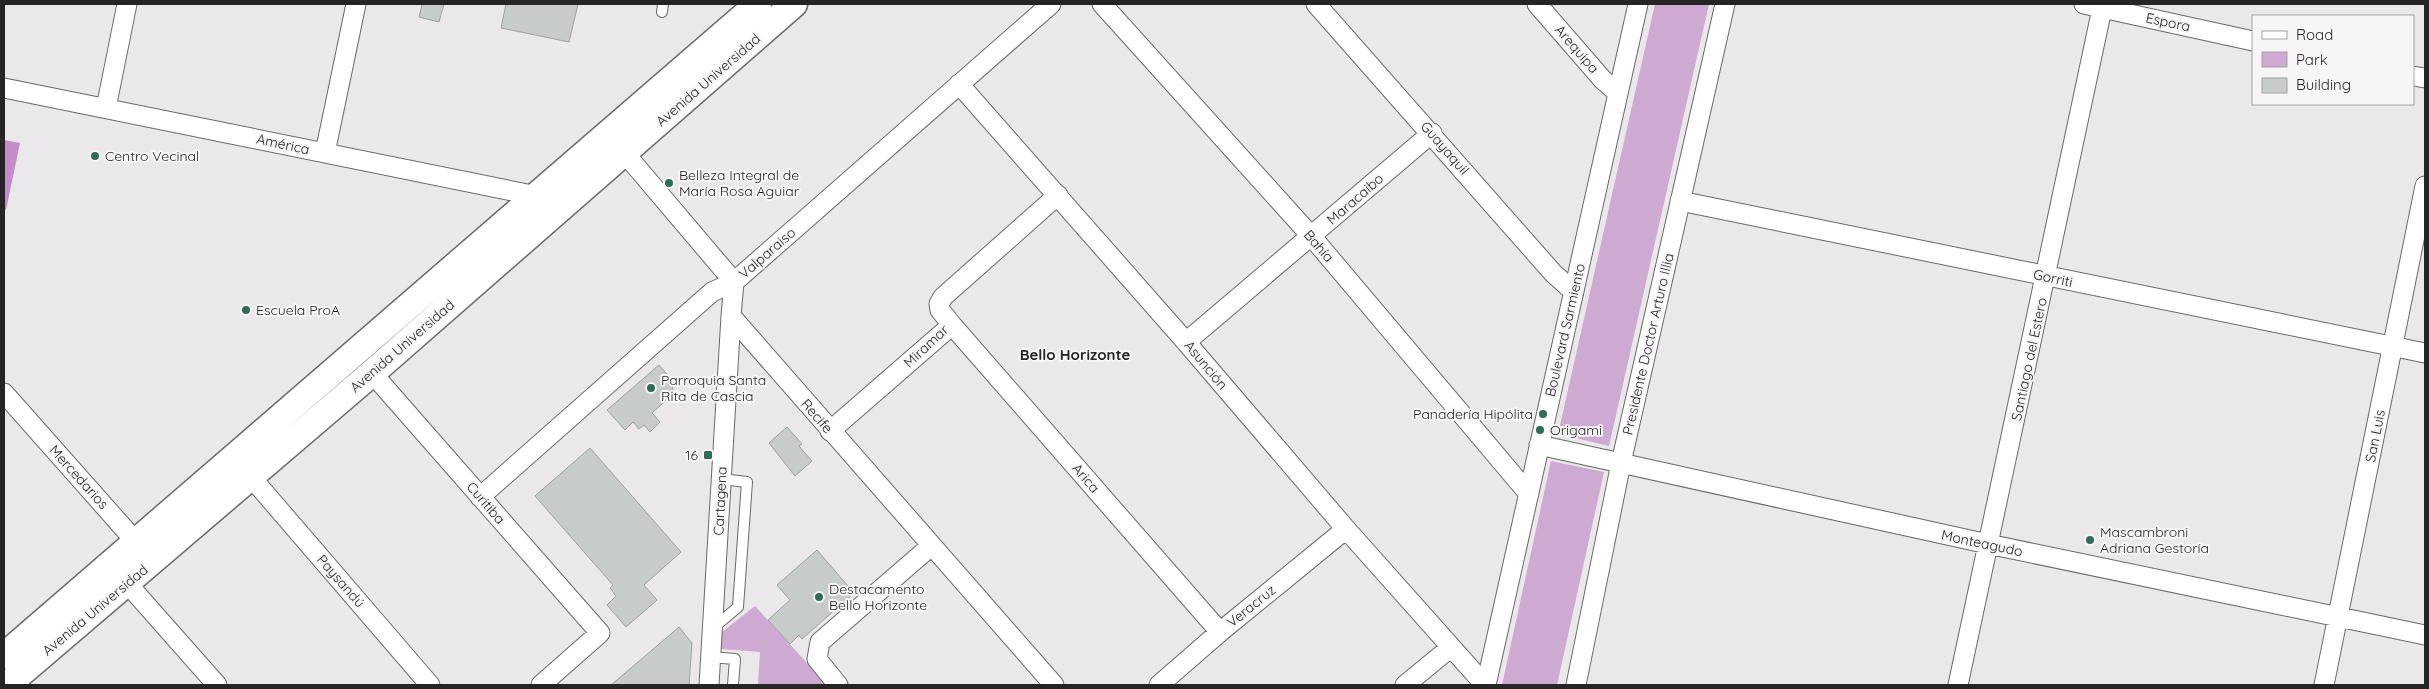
<svg xmlns="http://www.w3.org/2000/svg" width="2429" height="689" viewBox="0 0 2429 689" font-family="Quicksand,sans-serif">
<style>
.green{fill:#cea9d1}
.water{fill:#c48dca}
.building{fill:#c7cbca;stroke:#9da19f}
.lines{fill:none;stroke-linecap:round;stroke-linejoin:round}
.service-casing{stroke:#6a686a;stroke-width:12}
.minor-casing{stroke:#6a686a;stroke-width:21}
.secondary-casing{stroke:#6a686a;stroke-width:29}
.service{stroke:#fff;stroke-width:10}
.minor{stroke:#fff;stroke-width:19}
.secondary{stroke:#fff;stroke-width:26}
.poi-dot{fill:#2f6d59;stroke:#f8f5f8;stroke-width:2}
.labels{text-anchor:middle;dominant-baseline:central;stroke-width:4;stroke-linejoin:round;paint-order:stroke}
.street-label{font-size:14px;fill:#262526;stroke:#f8f5f8}
.poi-label{font-size:14px;fill:#262526;stroke:#f8f5f8;text-anchor:start}
.neighbourhood-label{font-size:15px;font-weight:bold;fill:#262526;stroke:#f8f5f8}
</style>
<rect width="100%" height="100%" fill="#ebe8eb"/>
<path class="green" d="M1655,4h54l-100,442 -51,-12z
M1551,461l53,11 -47,213h-55z
M755,606l72,79h-69l2,-33 -39,-3 1,-17z"/>
<path class="water" d="M4,140l16,3 -14,67 -2,-1z"/>
<path class="building" d="M422,4h22l-5,18 -20,-5z
M506,4h72l-9,38 -68,-14z
M659,365l13,15 1,14 -21,19 8,9 -10,10 -6,-7 -5,4 -6,-7 -8,8 -18,-20z
M787,427l15,17 -3,2 13,15 -17,15 -26,-33z
M590,448l91,104 -37,33 13,15 -31,27 -19,-22 9,-9 -6,-8 3,-3 -78,-89z
M817,550l37,43 -52,46 -3,-4 -9,9 -22,-24 22,-20 -13,-15z
M679,627l13,16 -3,42h-78z"/>
<g class="lines">
<g class="service-casing">
<path id="service" d="M662,12l1,-8
M712,629l26,-22 9,-125 -26,-3
M710,657l25,2 -2,26"/>
</g>
<g class="minor-casing">
<path id="minor" d="M1102,4l210,233 217,257
M1316,4l237,269 21,19
M1537,4l66,76 15,13
M2084,4l169,37
M2413,76l12,2
M959,84l227,258 160,187 139,156
M4,88l533,108 6,4
M106,108l21,-104
M617,144l117,138 -3,34 323,369
M325,153l31,-149
M1680,201l745,152
M952,325l268,307
M1186,342l246,-209
M372,373l228,260 -59,52
M4,393l140,158
M830,431l122,-106 -12,-15 -1,-6 4,-7 115,-102
M1539,445l449,99 437,91
M251,477l179,208
M480,497l232,-205 22,-10 317,-278
M118,573l99,112
M709,685l22,-369
M838,685l-21,-26 3,-17 111,-96
M1159,685l61,-53 126,-103
M1405,685l45,-37
M1486,685l152,-681
M1576,685l45,-222 104,-459
M1958,685l145,-681
M2324,685l101,-499"/>
</g>
<g class="secondary-casing">
<path id="secondary" d="M4,656l754,-652
M7,685l365,-312 422,-369"/>
</g>
<use href="#service" class="service"/>
<use href="#minor" class="minor"/>
<use href="#secondary" class="secondary"/>
</g>
<g class="poi-dot">
<circle cx="95" cy="156" r="5"/>
<circle cx="669" cy="183" r="5"/>
<circle cx="246" cy="310" r="5"/>
<circle cx="651" cy="388" r="5"/>
<circle cx="1543" cy="414" r="5"/>
<circle cx="1540" cy="430" r="5"/>
<rect x="703" y="450" width="10" height="10" rx="2.5"/>
<circle cx="2090" cy="540" r="5"/>
<circle cx="819" cy="597" r="5"/>
</g>
<g class="labels">
<g class="street-label">
<text transform="translate(2168 22) rotate(12)">Espora</text>
<text transform="translate(1577 49) rotate(49)">Arequipa</text>
<text transform="translate(708 80) rotate(-41)">Avenida Universidad</text>
<text transform="translate(283 144) rotate(12)">América</text>
<text transform="translate(1445 148) rotate(49)">Guayaquil</text>
<text transform="translate(1355 199) rotate(-41)">Maracaibo</text>
<text transform="translate(1319 246) rotate(49)">Bahía</text>
<text transform="translate(767 253) rotate(-41)">Valparaiso</text>
<text transform="translate(2053 278) rotate(12)">Gorriti</text>
<text transform="translate(1565 330) rotate(-77)">Boulevard Sarmiento</text>
<text transform="translate(1648 344) rotate(-77)">Presidente Doctor Arturo Illia</text>
<text transform="translate(402 346) rotate(-41)">Avenida Universidad</text>
<text transform="translate(926 346) rotate(-43)">Miramar</text>
<text transform="translate(2029 359) rotate(-78)">Santiago del Estero</text>
<text transform="translate(1206 365) rotate(50)">Asunción</text>
<text transform="translate(817 416) rotate(49)">Recife</text>
<text transform="translate(2375 436) rotate(-79)">San Luis</text>
<text transform="translate(79 477) rotate(48)">Mercedarios</text>
<text transform="translate(1086 478) rotate(49)">Arica</text>
<text transform="translate(720 501) rotate(-87)">Cartagena</text>
<text transform="translate(486 503) rotate(49)">Curitiba</text>
<text transform="translate(1982 543) rotate(12)">Monteagudo</text>
<text transform="translate(341 581) rotate(49)">Paysandú</text>
<text transform="translate(1251 606) rotate(-39)">Veracruz</text>
<text transform="translate(95 610) rotate(-40)">Avenida Universidad</text>
</g>
<g class="poi-label">
<text x="105" y="156">Centro Vecinal</text>
<text x="679" y="175">Belleza Integral de<tspan x="679" dy="16">María Rosa Aguiar</tspan></text>
<text x="256" y="310">Escuela ProA</text>
<text x="661" y="380">Parroquia Santa<tspan x="661" dy="16">Rita de Cascia</tspan></text>
<text x="1533" y="414" text-anchor="end">Panadería Hipólita</text>
<text x="1550" y="430">Origami</text>
<text x="698" y="455" text-anchor="end">16</text>
<text x="2100" y="532">Mascambroni<tspan x="2100" dy="16">Adriana Gestoría</tspan></text>
<text x="829" y="589">Destacamento<tspan x="829" dy="16">Bello Horizonte</tspan></text>
</g>
<g class="neighbourhood-label">
<text x="1075" y="354">Bello Horizonte</text>
</g>
</g>
<rect width="2429" height="689" fill="none" stroke="#262526" stroke-width="10"/>
<rect x="2252" y="15" width="162" height="90" fill="#f8f5f8" stroke="#a4a2a4"/>
<rect x="2262" y="31" width="25" height="8" fill="#ffffff" stroke="#a4a2a4"/>
<text x="2296" y="40" font-size="15" fill="#262526">Road</text>
<rect x="2262" y="52" width="25" height="15" fill="#cea9d1" stroke="#a4a2a4"/>
<text x="2296" y="65" font-size="15" fill="#262526">Park</text>
<rect x="2262" y="78" width="25" height="15" fill="#c7cbca" stroke="#a4a2a4"/>
<text x="2296" y="90" font-size="15" fill="#262526">Building</text>
</svg>
